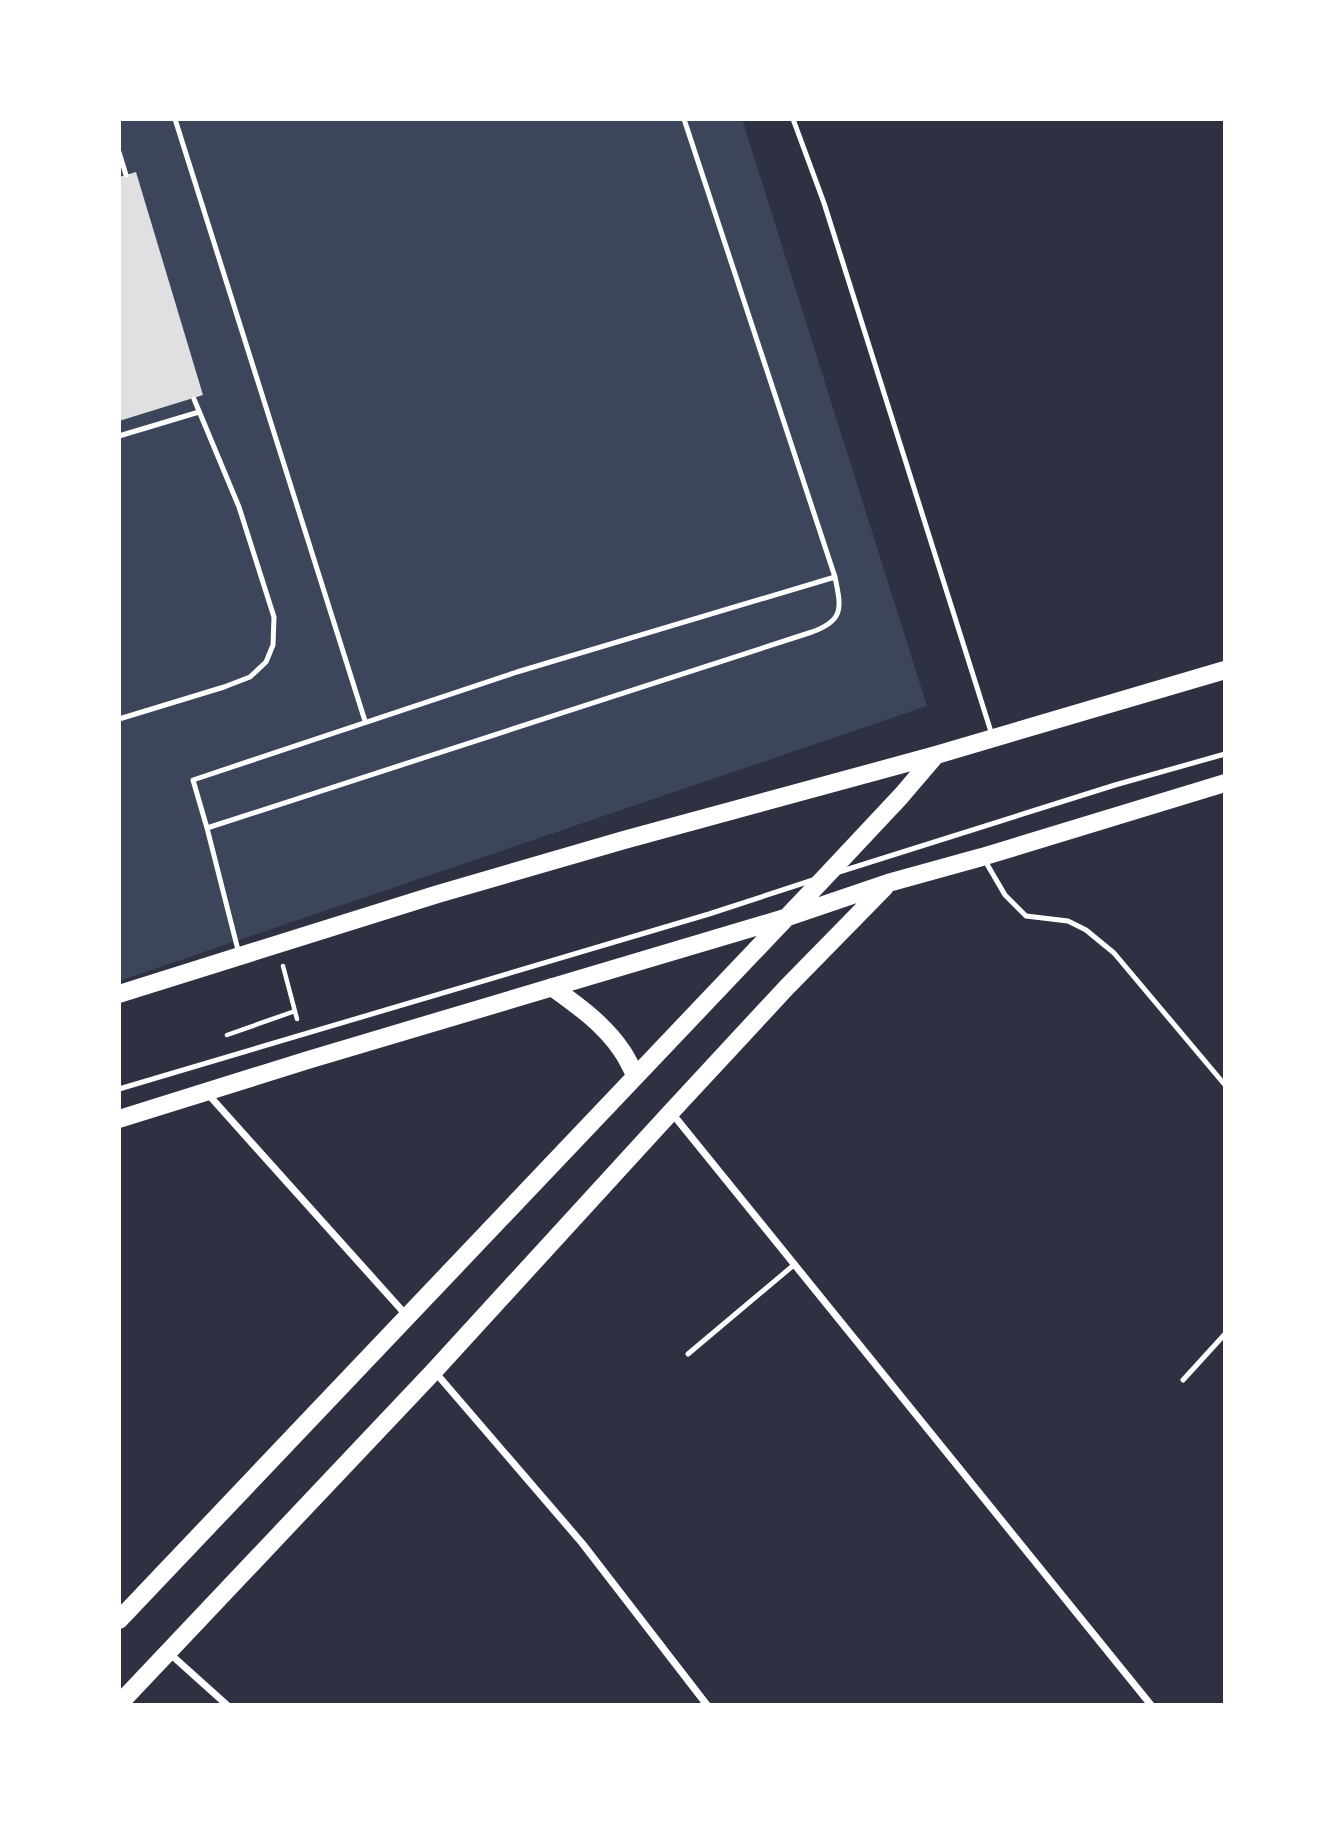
<svg xmlns="http://www.w3.org/2000/svg" width="1344" height="1824" viewBox="0 0 1344 1824" font-family="Literata,serif">
<style>
.green{fill:#3c4559}
.building{fill:#e0e0e3}
.lines{fill:none;stroke-linecap:round;stroke-linejoin:round}
.path{stroke:#fff;stroke-width:4.5}
.service{stroke:#fff;stroke-width:5}
.minor{stroke:#fff;stroke-width:7}
.primary{stroke:#fff;stroke-width:18}
</style>
<rect width="100%" height="100%" fill="#2d3142"/>
<path class="green" d="M119,119h623l185,587 -808,275z"/>
<path class="building" d="M136,172l67,223 -84,26v-244z"/>
<g class="lines">
<path class="path" d="M283,966l14,53
M227,1035l68,-24"/>
<path class="service" d="M175,119l190,602
M684,119l151,458c6,30 10,43 -23,55l-605,196 -14,-48 324,-108 318,-95
M793,119l31,84 168,532
M119,152l7,23
M119,436l80,-24
M119,719l105,-32 26,-10 16,-15 7,-17 1,-28 -35,-110 -45,-108
M207,828l32,126
M984,859l21,36 21,21 42,5 18,9 28,23 111,132
M839,872l276,-87 110,-31
M119,1089l590,-175 104,-34
M688,1354l107,-90
M1183,1380l42,-46"/>
<path class="minor" d="M207,1093l200,223
M671,1112l480,593
M435,1372l147,171 125,162
M168,1652l59,53"/>
<path class="primary" d="M552,987c25,18 52,37 70,64 5,7 9,16 13,24
M119,994l319,-100 186,-54 312,-85 289,-85
M119,1119l189,-59 477,-142 103,-35 94,-26 243,-74
M119,1620l707,-744 75,-80 35,-41
M119,1704l315,-333 237,-259 115,-124 99,-101"/>
</g>
<rect width="1344" height="1824" fill="none" stroke="#ffffff" stroke-width="242"/>
</svg>
